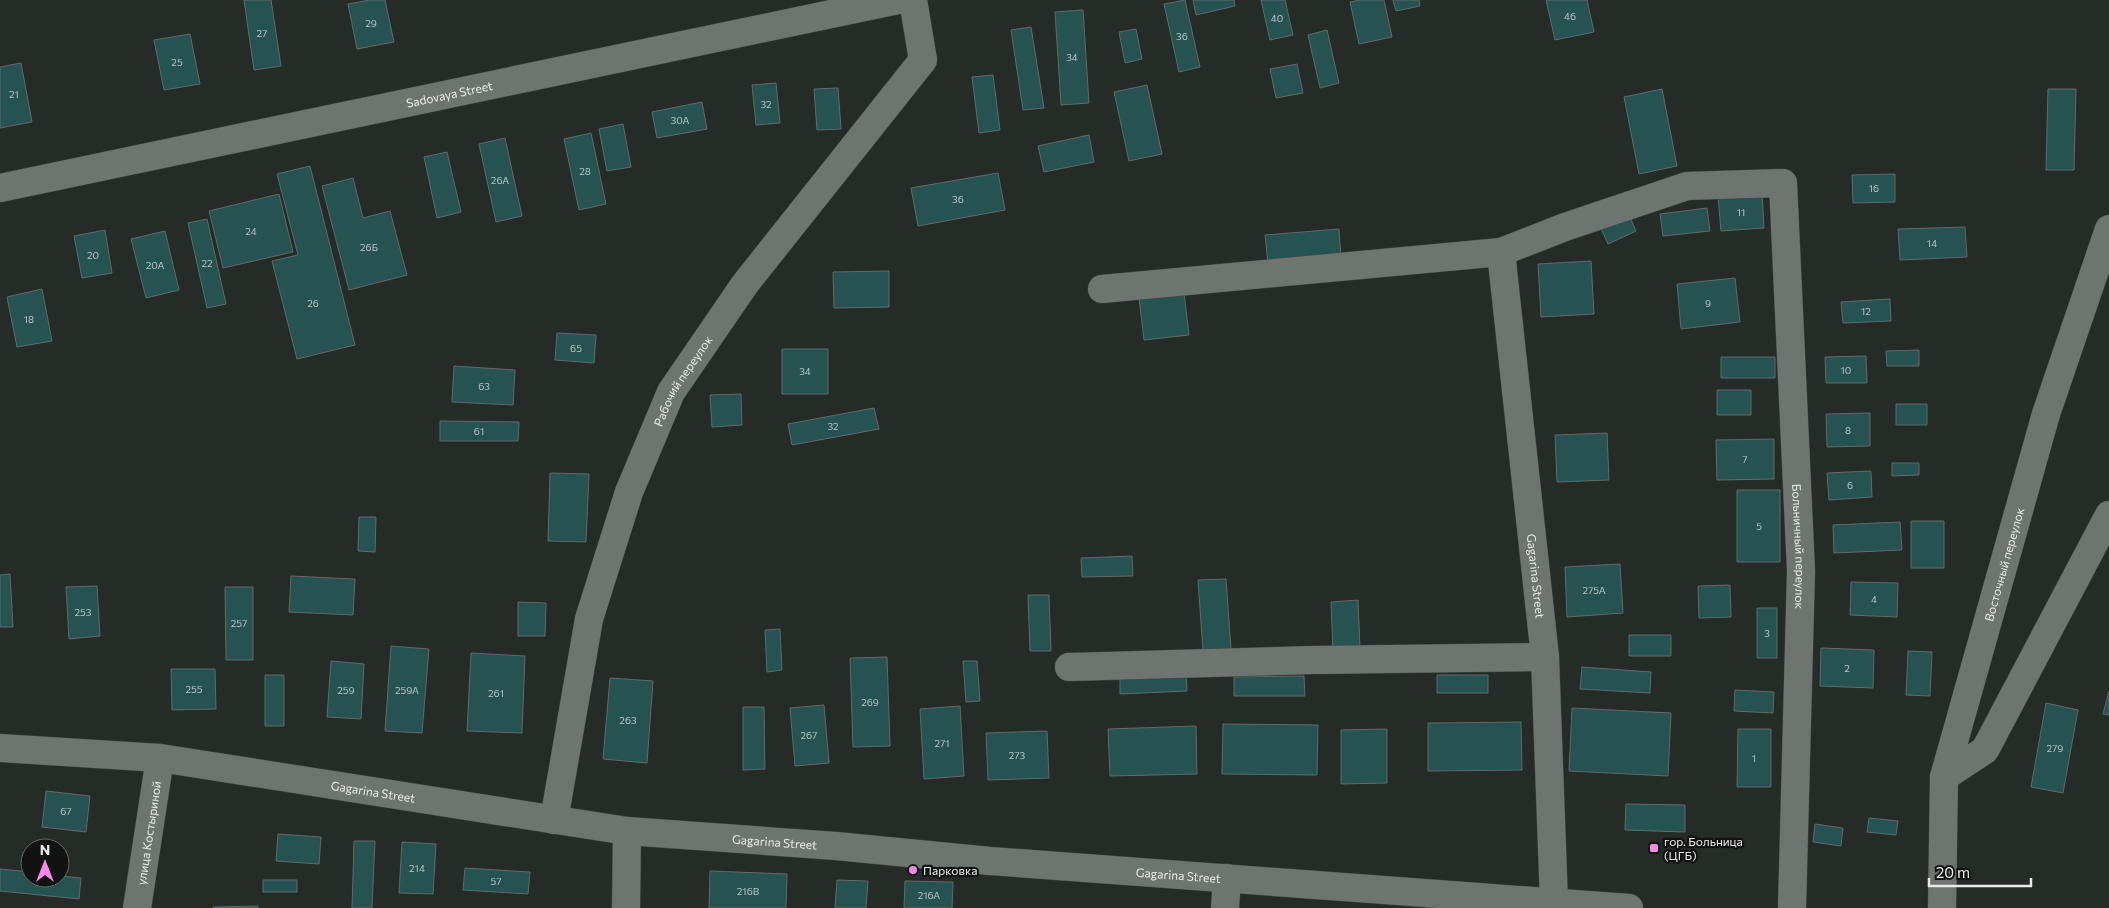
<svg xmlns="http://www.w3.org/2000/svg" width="2109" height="908" viewBox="0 0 2109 908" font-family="Commissioner,sans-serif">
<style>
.building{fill:#265252;stroke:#616a69}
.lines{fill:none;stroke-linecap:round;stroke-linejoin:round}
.minor-casing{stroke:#424744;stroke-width:29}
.minor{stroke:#6e7571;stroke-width:28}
.poi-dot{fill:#f987e8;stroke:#101311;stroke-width:2}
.labels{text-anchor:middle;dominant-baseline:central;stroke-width:4.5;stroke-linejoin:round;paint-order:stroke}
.number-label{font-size:10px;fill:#b8c6c4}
.street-label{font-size:12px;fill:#e8ecea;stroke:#101311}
.poi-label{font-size:12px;fill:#e8ecea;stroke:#101311;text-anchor:start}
</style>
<rect width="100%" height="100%" fill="#252b27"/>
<path class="building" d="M244,0h27l10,66 -27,4z
M370,0h15l9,42 -37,7 -9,-45z
M1185,0l15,67 -21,5 -15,-68z
M1193,0h41l1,6 -39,9z
M1261,0h24l8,35 -23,5z
M1360,0h24l8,37 -33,7 -9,-42z
M1393,0h26l1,6 -24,5z
M1546,0h41l7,32 -39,8z
M1083,10l6,93 -28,2 -6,-93z
M1031,27l13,81 -21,2 -12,-80z
M1136,29l6,30 -17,4 -6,-31z
M1327,30l12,53 -19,5 -12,-53z
M190,34l10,50 -36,6 -10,-50z
M21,63l11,59 -32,6v-61z
M1297,64l6,29 -27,5 -6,-29z
M993,75l7,55 -21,3 -7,-56z
M776,83l4,40 -24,2 -4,-40z
M1147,85l15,69 -33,7 -15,-69z
M838,88l3,41 -24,1 -3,-41z
M1662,89l15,77 -38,8 -15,-77z
M2048,89h28l-2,81h-28z
M702,102l5,27 -50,9 -5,-26z
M623,124l8,43 -24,4 -8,-42z
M591,133l15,71 -27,6 -15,-71z
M1089,135l5,27 -50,10 -6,-26z
M505,138l17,78 -26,6 -17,-78z
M447,152l14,60 -24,6 -13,-61z
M310,166l45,179 -58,14 -25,-98 26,-6 -21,-81z
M998,173l7,37 -87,16 -7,-38z
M1895,174v28l-42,1 -1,-28z
M353,178l10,40 27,-7 17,64 -58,15 -27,-104z
M1762,193l2,35 -43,3 -3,-35z
M279,194l14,58 -70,16 -14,-57z
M1707,208l3,23 -47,5 -3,-22z
M1628,213l8,18 -28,13 -8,-18z
M207,219l19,85 -19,4 -19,-85z
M1965,227l2,30 -67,3 -2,-31z
M1339,229l2,29 -73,6 -3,-29z
M105,230l7,43 -30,5 -8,-42z
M165,231l14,59 -33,8 -15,-59z
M1591,261l3,53 -53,3 -3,-53z
M889,271v36l-55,1 -1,-36z
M1735,278l5,44 -59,7 -4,-45z
M42,289l10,52 -35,6 -10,-50z
M1184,293l5,42 -45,5 -5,-42z
M1890,299l1,22 -48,2 -2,-21z
M557,333l39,2 -2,28 -39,-3z
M782,349h46v45h-46z
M1919,350v16h-32l-1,-15z
M1866,356l1,27h-41l-1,-26z
M1721,357h54v21h-54z
M454,366l61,4 -2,35 -61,-3z
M1717,390h34v25h-34z
M741,394l1,31 -30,2 -2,-32z
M1896,404h31v21h-31z
M874,408l5,21 -87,16 -4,-21z
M1870,413v33l-43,1 -1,-33z
M440,421l79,1 -1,19h-78z
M1607,433l2,47 -52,2 -2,-47z
M1774,439v40l-57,1 -1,-40z
M1892,463h27v12l-27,1z
M1871,471l1,26 -43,3 -2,-27z
M550,473l39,1 -3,68 -38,-1z
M1737,490h43v72h-43z
M359,517h17l-1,35 -17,-1z
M1911,521h33v47h-33z
M1900,522l2,28 -68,3 -1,-28z
M1132,556l1,20 -51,1 -1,-19z
M1620,564l3,49 -56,4 -2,-50z
M10,574l3,53h-13v-52z
M291,576l64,3 -2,36 -64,-3z
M1226,579l5,70 -28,2 -5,-71z
M1851,582l47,1 -1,34 -47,-2z
M1730,585l1,32 -32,1 -1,-32z
M97,586l3,50 -31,3 -3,-52z
M225,587h28v73h-27z
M1028,595h21l2,56h-21z
M1358,600l2,49 -27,2 -2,-49z
M518,602l28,1 -1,33h-27z
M1757,608h20v50h-20z
M780,629l2,41 -15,2 -2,-42z
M1629,635h42v21h-42z
M391,646l38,3 -7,84 -37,-2z
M1821,648l53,2 -1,38 -53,-2z
M1908,651l24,1 -2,44 -24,-1z
M471,653l54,3 -3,77 -55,-2z
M887,657l3,89 -37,1 -3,-89z
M331,661l33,3 -3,55 -34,-2z
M963,661h14l3,40 -14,1z
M1582,667l69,5 -1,21 -70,-4z
M171,669h44l1,40 -44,1z
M1186,674l1,17 -67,3v-18z
M265,675h19v51h-19z
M1437,675h51v18h-51z
M1304,676l1,20h-71v-19z
M610,678l43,3 -6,82 -44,-4z
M1735,690l39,2 -1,21 -39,-2z
M2109,691v24l-6,-1z
M2046,703l32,7 -15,83 -32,-6z
M824,705l5,58 -34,3 -5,-58z
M960,706l4,70 -40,3 -4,-70z
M743,707h21l1,62 -22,1z
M1572,708l99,5 -3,63 -99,-5z
M1521,722l1,48 -94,1v-48z
M1223,724l95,1 -1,50 -95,-1z
M1196,726l1,48 -87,2 -2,-47z
M1387,729v54l-46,1v-54z
M1738,729h33v58h-34z
M1047,731l2,47 -61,2 -2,-47z
M46,791l44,5 -4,36 -44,-5z
M1626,804l59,1v27l-60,-2z
M1869,818l29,3 -2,14 -29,-3z
M1815,824l28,4 -2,18 -28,-4z
M278,834l43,3 -2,27 -43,-3z
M354,841h21l-3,67h-20z
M402,842l34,2 -3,50 -34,-1z
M465,868l65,4 -2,22 -65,-4z
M0,869l30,3v6h30v-2l21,2 -2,21 -79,-8z
M710,871l77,3 -1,34h-77z
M263,880h34v12h-34z
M837,880l31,1 -2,27h-31z
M905,881l48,1 -1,26h-48z
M258,906v2h-45v-1z"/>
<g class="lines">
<g class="minor-casing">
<g id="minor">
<path id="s1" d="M0,188l898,-188"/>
<path id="s2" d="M1501,252l44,405 9,245"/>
<path id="s3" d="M1102,289l399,-37 64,-25 122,-41 96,-3 18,388 -9,337"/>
<path d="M1069,667l244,-7 232,-3"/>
<path id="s4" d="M0,748l160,10 467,73 209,15 154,15 639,47"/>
<path d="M1944,777l41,-27 124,-235"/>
<path id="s5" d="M554,820l35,-201 40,-127 42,-100 74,-108 178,-224 -10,-60"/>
<path id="s6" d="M137,908l23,-150"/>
<path d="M626,908l1,-77"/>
<path d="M1225,908l2,-30"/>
<path id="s7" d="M1942,908l2,-131 102,-363 63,-185"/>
</g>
</g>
<use href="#minor" class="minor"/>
</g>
<g class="poi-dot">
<rect x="1649" y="843" width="10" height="10" rx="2.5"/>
<circle cx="913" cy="870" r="5"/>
</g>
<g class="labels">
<g class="number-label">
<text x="1570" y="16">46</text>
<text x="1277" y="18">40</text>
<text x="371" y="23">29</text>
<text x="262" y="33">27</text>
<text x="1182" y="36">36</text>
<text x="1072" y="57">34</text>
<text x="177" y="62">25</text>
<text x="14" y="94">21</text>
<text x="766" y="104">32</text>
<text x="680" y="120">30А</text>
<text x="585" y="171">28</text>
<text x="500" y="180">26А</text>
<text x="1874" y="188">16</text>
<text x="958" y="199">36</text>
<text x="1741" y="212">11</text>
<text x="251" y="231">24</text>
<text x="1932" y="243">14</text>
<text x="369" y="247">26Б</text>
<text x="93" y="255">20</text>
<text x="207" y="263">22</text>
<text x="155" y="265">20А</text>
<text x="313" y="303">26</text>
<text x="1708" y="303">9</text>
<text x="1866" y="311">12</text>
<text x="29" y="319">18</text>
<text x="576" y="348">65</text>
<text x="1846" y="370">10</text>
<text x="805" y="371">34</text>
<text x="484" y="386">63</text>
<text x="833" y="426">32</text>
<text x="1848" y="430">8</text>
<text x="479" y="431">61</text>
<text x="1745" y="459">7</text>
<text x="1850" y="485">6</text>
<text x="1759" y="526">5</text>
<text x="1594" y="590">275А</text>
<text x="1874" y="599">4</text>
<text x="83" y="612">253</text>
<text x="239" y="623">257</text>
<text x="1767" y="633">3</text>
<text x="1847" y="668">2</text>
<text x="194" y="689">255</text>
<text x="346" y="690">259</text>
<text x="407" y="690">259А</text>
<text x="496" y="693">261</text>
<text x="870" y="702">269</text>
<text x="628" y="720">263</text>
<text x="809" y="735">267</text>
<text x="942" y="743">271</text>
<text x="2055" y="748">279</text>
<text x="1017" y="755">273</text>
<text x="1754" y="758">1</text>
<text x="66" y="811">67</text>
<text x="417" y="868">214</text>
<text x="496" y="881">57</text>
<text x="748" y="891">216В</text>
<text x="929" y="895">216А</text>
</g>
<g class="street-label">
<text stroke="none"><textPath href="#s1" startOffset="459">Sadovaya Street</textPath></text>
<text stroke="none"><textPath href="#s5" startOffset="461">Рабочий переулок</textPath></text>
<text stroke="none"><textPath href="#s3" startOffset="1058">Больничный переулок</textPath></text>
<text stroke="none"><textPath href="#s7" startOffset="352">Восточный переулок</textPath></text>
<text stroke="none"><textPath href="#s2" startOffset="326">Gagarina Street</textPath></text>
<text stroke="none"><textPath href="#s4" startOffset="376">Gagarina Street</textPath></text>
<text stroke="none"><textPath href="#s6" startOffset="76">улица Костыриной</textPath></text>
<text stroke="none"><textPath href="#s4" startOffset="781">Gagarina Street</textPath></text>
<text stroke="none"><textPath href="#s4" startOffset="1186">Gagarina Street</textPath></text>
</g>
<g class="poi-label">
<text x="1664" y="841">гор. Больница<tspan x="1664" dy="14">(ЦГБ)</tspan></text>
<text x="923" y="870">Парковка</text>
</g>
</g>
<g transform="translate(45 863)"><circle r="24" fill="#101311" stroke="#666a68"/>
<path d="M0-4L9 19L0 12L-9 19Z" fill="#f987e8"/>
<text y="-8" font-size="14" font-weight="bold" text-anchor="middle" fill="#e8ecea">N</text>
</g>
<path d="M1929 878v8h102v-8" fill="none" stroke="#e8ecea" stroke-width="2.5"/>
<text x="1936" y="878" font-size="15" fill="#e8ecea" stroke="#101311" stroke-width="4" paint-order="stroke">20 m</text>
</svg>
